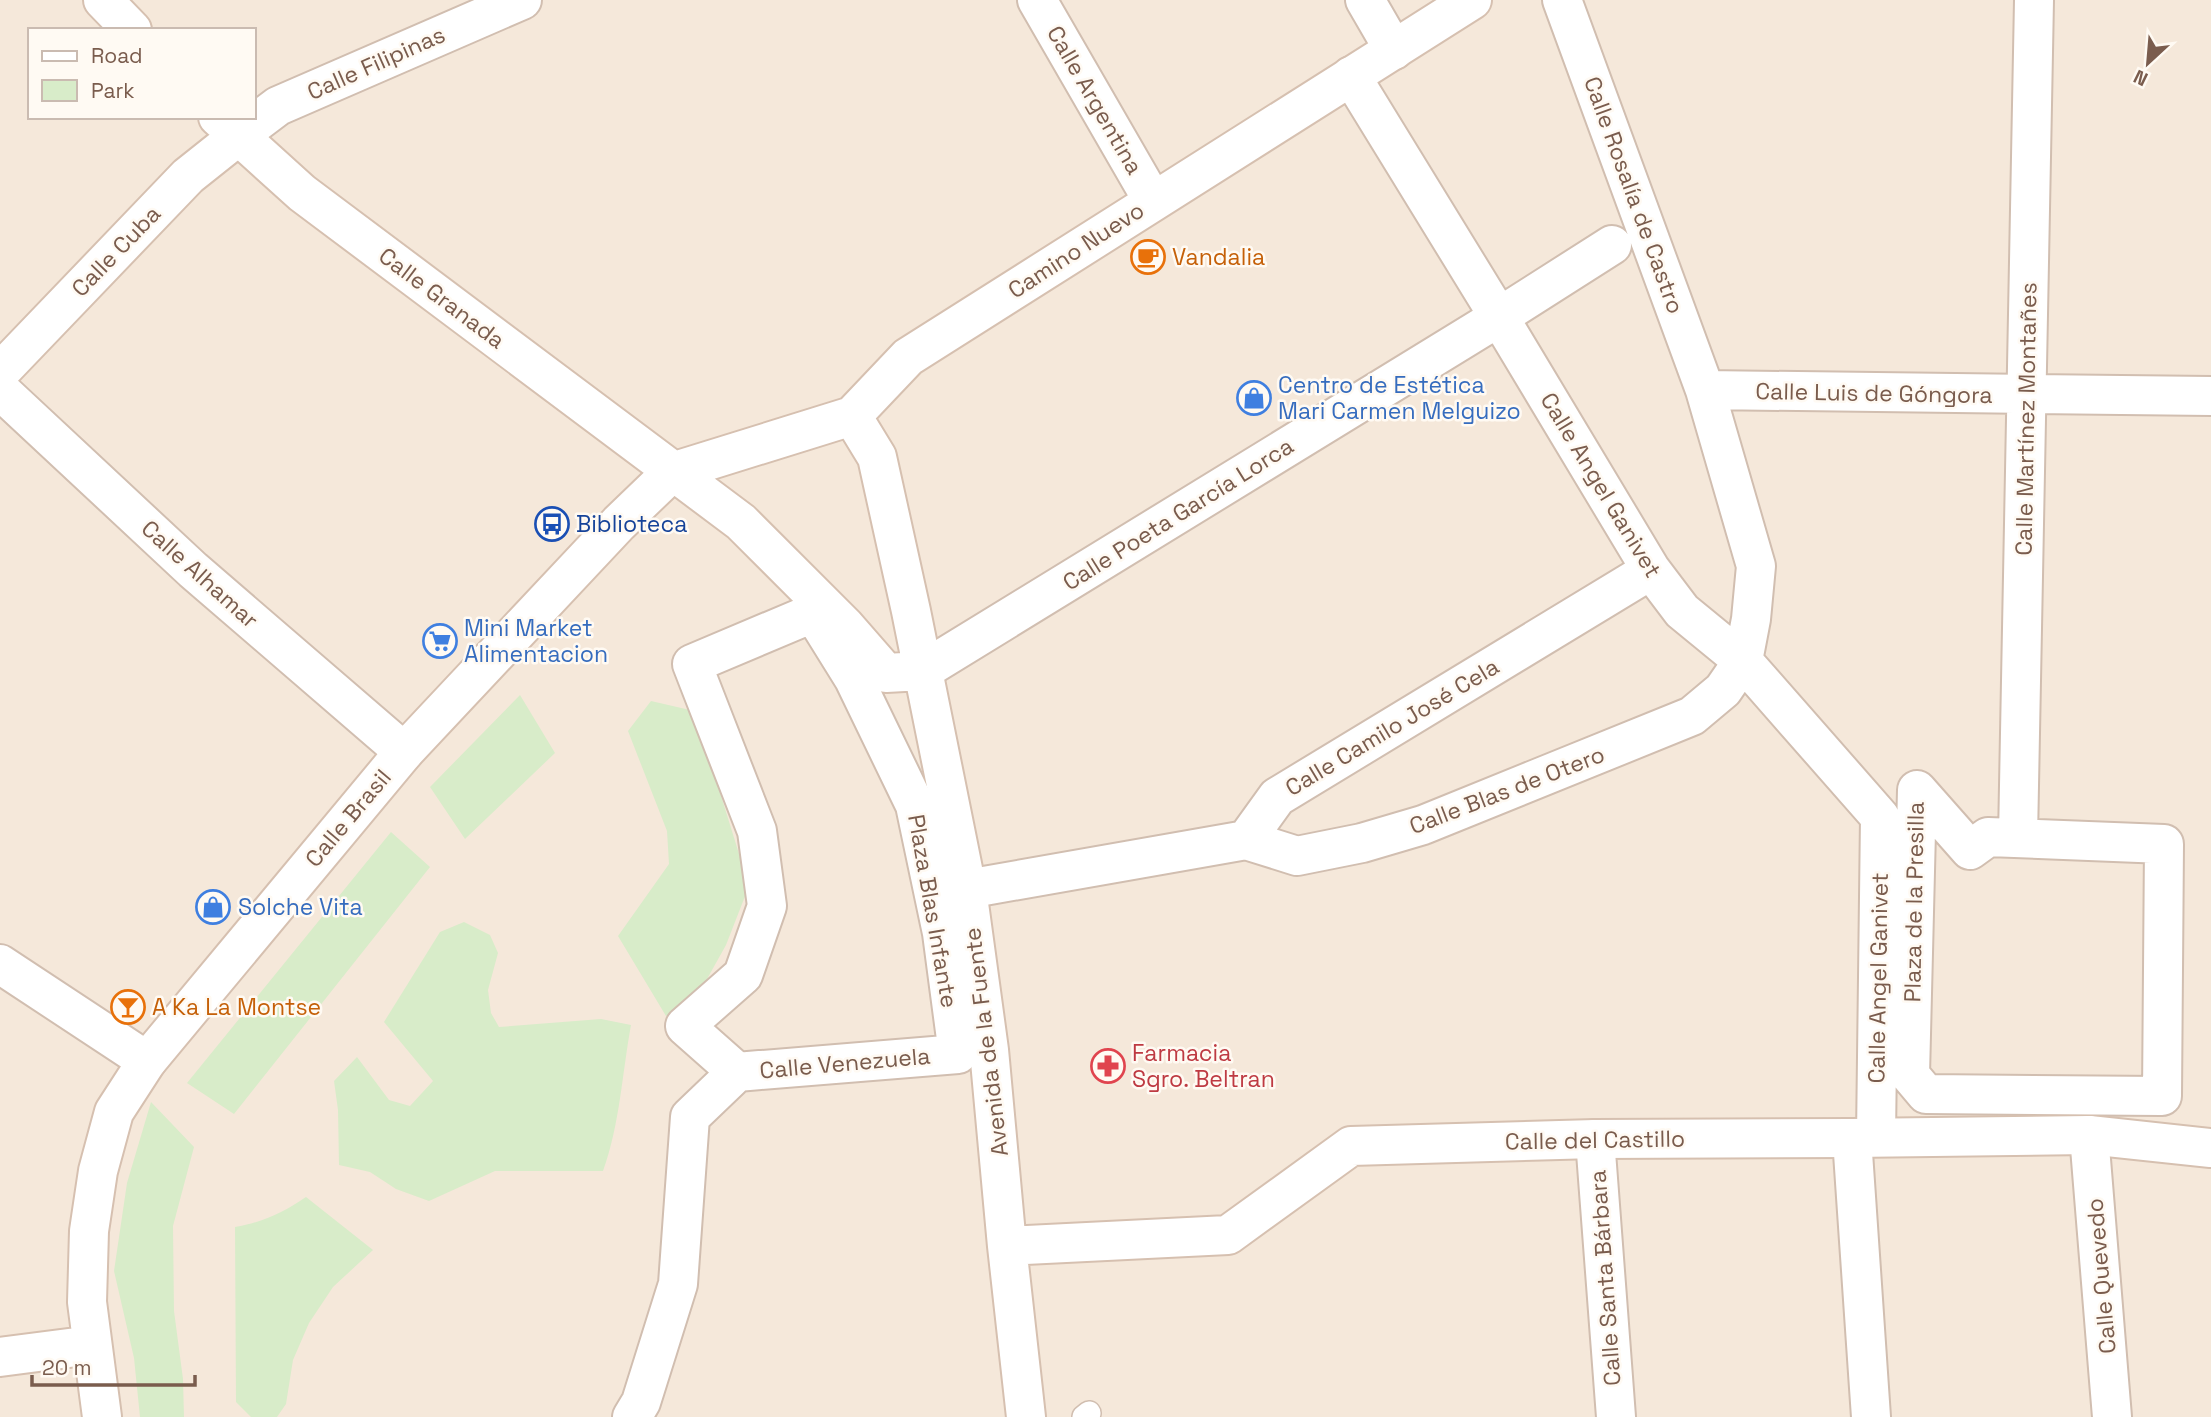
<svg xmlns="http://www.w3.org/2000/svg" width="2211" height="1417" viewBox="0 0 2211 1417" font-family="'Space Grotesk',sans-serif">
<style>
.residential{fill:#f5e8da;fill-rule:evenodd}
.green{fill:#d8ecc9}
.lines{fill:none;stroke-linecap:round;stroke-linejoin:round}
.lane-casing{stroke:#d1beb0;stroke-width:26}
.street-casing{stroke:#d1beb0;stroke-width:42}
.secondary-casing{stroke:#d6c0b0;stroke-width:42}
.lane{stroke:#fff;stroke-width:23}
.street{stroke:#fff;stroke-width:38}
.secondary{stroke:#fff;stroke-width:38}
.labels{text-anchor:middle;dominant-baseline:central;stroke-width:5;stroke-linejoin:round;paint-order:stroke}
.street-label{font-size:23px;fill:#7a5c4d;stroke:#fffaf3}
.food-label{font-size:23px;fill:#c56008;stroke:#fffaf3;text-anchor:start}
.shop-label{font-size:23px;fill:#366cbe;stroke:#fffaf3;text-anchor:start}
.transit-label{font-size:23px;fill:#164399;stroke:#fffaf3;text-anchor:start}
.health-label{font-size:23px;fill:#be3a42;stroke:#fffaf3;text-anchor:start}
</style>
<rect width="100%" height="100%" fill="#fdf6ec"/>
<path class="residential" d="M0,0h2211v1417h-2211zM30,30h224v87h-224z"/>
<path class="green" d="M520,695l35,58 -90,86 -35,-52z
M651,701l39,9 23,60 36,116 -23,59 -29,52 -31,19 -48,-80 51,-72 -2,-33 -39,-100z
M391,832l39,35 -196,247 -47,-31z
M464,922l26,13 8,18 -10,37 3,23 8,14 102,-8 30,6c-9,49 -11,99 -28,146h-108l-66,30 -33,-12 -26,-17 -31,-7 -1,-55 -4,-29 23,-24 32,43 21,6 23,-25 -49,-59 56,-90z
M151,1102l43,45 -21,79 1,85 9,68 1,38h-44l-6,-59 -20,-87 13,-88z
M306,1197l67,53 -40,37 -24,36 -16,37 -7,44 -9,13h-26l-15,-15 -1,-175c28,-5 48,-14 71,-30z"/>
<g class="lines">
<g class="lane-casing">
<path id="lane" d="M1084,1417l5,-4"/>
</g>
<g class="street-casing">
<path id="street" d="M1037,0l116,201
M1365,0l29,50
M1351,76l148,241 152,253 31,41 61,50 137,156 -4,320
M237,137l41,-31 244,-106
M0,390l193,180 211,182
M1705,390l506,6
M813,613l41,66 61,126 27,128 16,121 -221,18 -52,-46 58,-51 24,-69 -10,-75 -65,-167z
M922,671l577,-354 113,-72
M1917,790l53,60 18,-13 176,7 -2,252 -236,-2 -16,-19z
M2018,838l16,-838
M1246,840l51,16 65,-13 61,-18 269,-109 31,-26 20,-29 8,-42 5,-53 -51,-176 -143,-390
M967,889l279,-49 31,-43 374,-227
M0,964l147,97
M2089,1135l23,282
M1852,1138l19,279
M1595,1139l21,278
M632,1417l9,-15 37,-118 12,-167 47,-45 23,-2"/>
</g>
<g class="secondary-casing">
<path id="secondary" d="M103,0l29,30
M218,117l84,76 439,329 104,104 41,47 36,-2
M0,372l188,-196 49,-39
M852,416l25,41 34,154 56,278 22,161 18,196 19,171
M1007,1246l221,-11 123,-89 244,-7 257,-1 237,-3 122,13
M0,1357l92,-12
M102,1417l-15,-115 2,-71 9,-60 16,-59 33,-51 257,-309 215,-229 53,-51 180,-56 56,-59 564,-357"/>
</g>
<use href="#lane" class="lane"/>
<use href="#street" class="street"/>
<use href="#secondary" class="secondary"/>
</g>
<defs>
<g id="cafe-ring" transform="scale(1.75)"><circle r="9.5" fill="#fffaf3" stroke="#e8710a" stroke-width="1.5"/><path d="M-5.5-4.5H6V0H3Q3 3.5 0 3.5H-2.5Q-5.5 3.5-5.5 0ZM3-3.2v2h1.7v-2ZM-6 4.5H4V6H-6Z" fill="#e8710a"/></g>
<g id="shop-ring" transform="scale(1.75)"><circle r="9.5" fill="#fffaf3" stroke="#3f7fe0" stroke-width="1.5"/><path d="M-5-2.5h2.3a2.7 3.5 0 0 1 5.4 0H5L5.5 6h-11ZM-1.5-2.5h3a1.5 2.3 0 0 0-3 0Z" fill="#3f7fe0"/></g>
<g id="bus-ring" transform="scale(1.75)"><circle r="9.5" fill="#fffaf3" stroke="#1a4fb4" stroke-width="1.5"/><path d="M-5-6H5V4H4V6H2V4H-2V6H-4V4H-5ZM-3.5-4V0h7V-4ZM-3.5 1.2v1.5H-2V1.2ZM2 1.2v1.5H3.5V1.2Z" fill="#1a4fb4"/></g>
<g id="supermarket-ring" transform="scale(1.75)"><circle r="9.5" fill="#fffaf3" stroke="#3f7fe0" stroke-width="1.5"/><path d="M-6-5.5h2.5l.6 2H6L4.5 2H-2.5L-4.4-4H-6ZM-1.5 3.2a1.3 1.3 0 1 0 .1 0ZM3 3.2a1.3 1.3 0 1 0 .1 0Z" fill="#3f7fe0"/></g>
<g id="bar-ring" transform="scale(1.75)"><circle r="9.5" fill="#fffaf3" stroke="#e8710a" stroke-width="1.5"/><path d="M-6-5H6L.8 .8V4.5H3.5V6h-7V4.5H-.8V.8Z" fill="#e8710a"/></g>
<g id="pharmacy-ring" transform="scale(1.75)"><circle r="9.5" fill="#fffaf3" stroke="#e0444e" stroke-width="1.5"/><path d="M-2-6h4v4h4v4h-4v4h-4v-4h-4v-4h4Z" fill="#e0444e"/></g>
</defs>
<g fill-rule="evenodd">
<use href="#cafe-ring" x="1148" y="257"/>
<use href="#shop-ring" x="1254" y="398"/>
<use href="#bus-ring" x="552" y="524"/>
<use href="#supermarket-ring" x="440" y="641"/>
<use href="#shop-ring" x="213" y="907"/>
<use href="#bar-ring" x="128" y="1007"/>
<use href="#pharmacy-ring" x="1108" y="1066"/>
</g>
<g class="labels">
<g class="street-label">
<text transform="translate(376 63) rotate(-24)">Calle Filipinas</text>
<text transform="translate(1095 100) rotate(60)">Calle Argentina</text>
<text transform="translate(1634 195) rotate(70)">Calle Rosalía de Castro</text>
<text transform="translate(1076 250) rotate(-33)">Camino Nuevo</text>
<text transform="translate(116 251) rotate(-46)">Calle Cuba</text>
<text transform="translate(442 298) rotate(37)">Calle Granada</text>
<text transform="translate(1874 393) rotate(1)">Calle Luis de Góngora</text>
<text transform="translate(2026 419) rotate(-89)">Calle Martínez Montañes</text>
<text transform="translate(1601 485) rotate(59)">Calle Angel Ganivet</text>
<text transform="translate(1178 514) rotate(-32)">Calle Poeta García Lorca</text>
<text transform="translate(200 574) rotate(42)">Calle Alhamar</text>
<text transform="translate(1392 727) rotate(-31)">Calle Camilo José Cela</text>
<text transform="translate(1507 790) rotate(-21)">Calle Blas de Otero</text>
<text transform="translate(348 818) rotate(-50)">Calle Brasil</text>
<text transform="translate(1914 902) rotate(-89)">Plaza de la Presilla</text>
<text transform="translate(933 911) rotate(80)">Plaza Blas Infante</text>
<text transform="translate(1878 978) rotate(-89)">Calle Angel Ganivet</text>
<text transform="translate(986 1042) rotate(-97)">Avenida de la Fuente</text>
<text transform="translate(845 1063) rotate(-5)">Calle Venezuela</text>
<text transform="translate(1595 1140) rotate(-1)">Calle del Castillo</text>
<text transform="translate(2101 1276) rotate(-95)">Calle Quevedo</text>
<text transform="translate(1605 1278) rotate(-94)">Calle Santa Bárbara</text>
</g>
<g class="food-label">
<text x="1172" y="257">Vandalia</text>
<text x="152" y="1007">A Ka La Montse</text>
</g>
<g class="shop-label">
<text x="1278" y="385">Centro de Estética<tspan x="1278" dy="26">Mari Carmen Melguizo</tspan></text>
<text x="464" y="628">Mini Market<tspan x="464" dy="26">Alimentacion</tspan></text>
<text x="238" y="907">Solche Vita</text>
</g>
<g class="transit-label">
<text x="576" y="524">Biblioteca</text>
</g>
<g class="health-label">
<text x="1132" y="1053">Farmacia<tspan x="1132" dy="26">Sgro. Beltran</tspan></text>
</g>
</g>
<rect x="28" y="28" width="228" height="91" fill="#fffaf3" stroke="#cabbb1" stroke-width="2"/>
<rect x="42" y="51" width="35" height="10" fill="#ffffff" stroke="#cabbb1" stroke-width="2"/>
<text x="91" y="63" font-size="21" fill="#7a5c4d">Road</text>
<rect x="42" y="80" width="35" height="21" fill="#d8ecc9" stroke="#cabbb1" stroke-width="2"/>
<text x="91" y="98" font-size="21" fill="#7a5c4d">Park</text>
<g transform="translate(2148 63) rotate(206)" stroke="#fffaf3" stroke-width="5" paint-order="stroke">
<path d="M0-5L12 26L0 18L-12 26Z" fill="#7a5c4d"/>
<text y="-10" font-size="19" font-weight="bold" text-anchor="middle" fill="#7a5c4d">N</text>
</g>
<path d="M32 1375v10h163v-10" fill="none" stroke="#7a5c4d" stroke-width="3.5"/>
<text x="42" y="1375" font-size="21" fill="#7a5c4d" stroke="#fffaf3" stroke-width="5" paint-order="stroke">20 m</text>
</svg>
